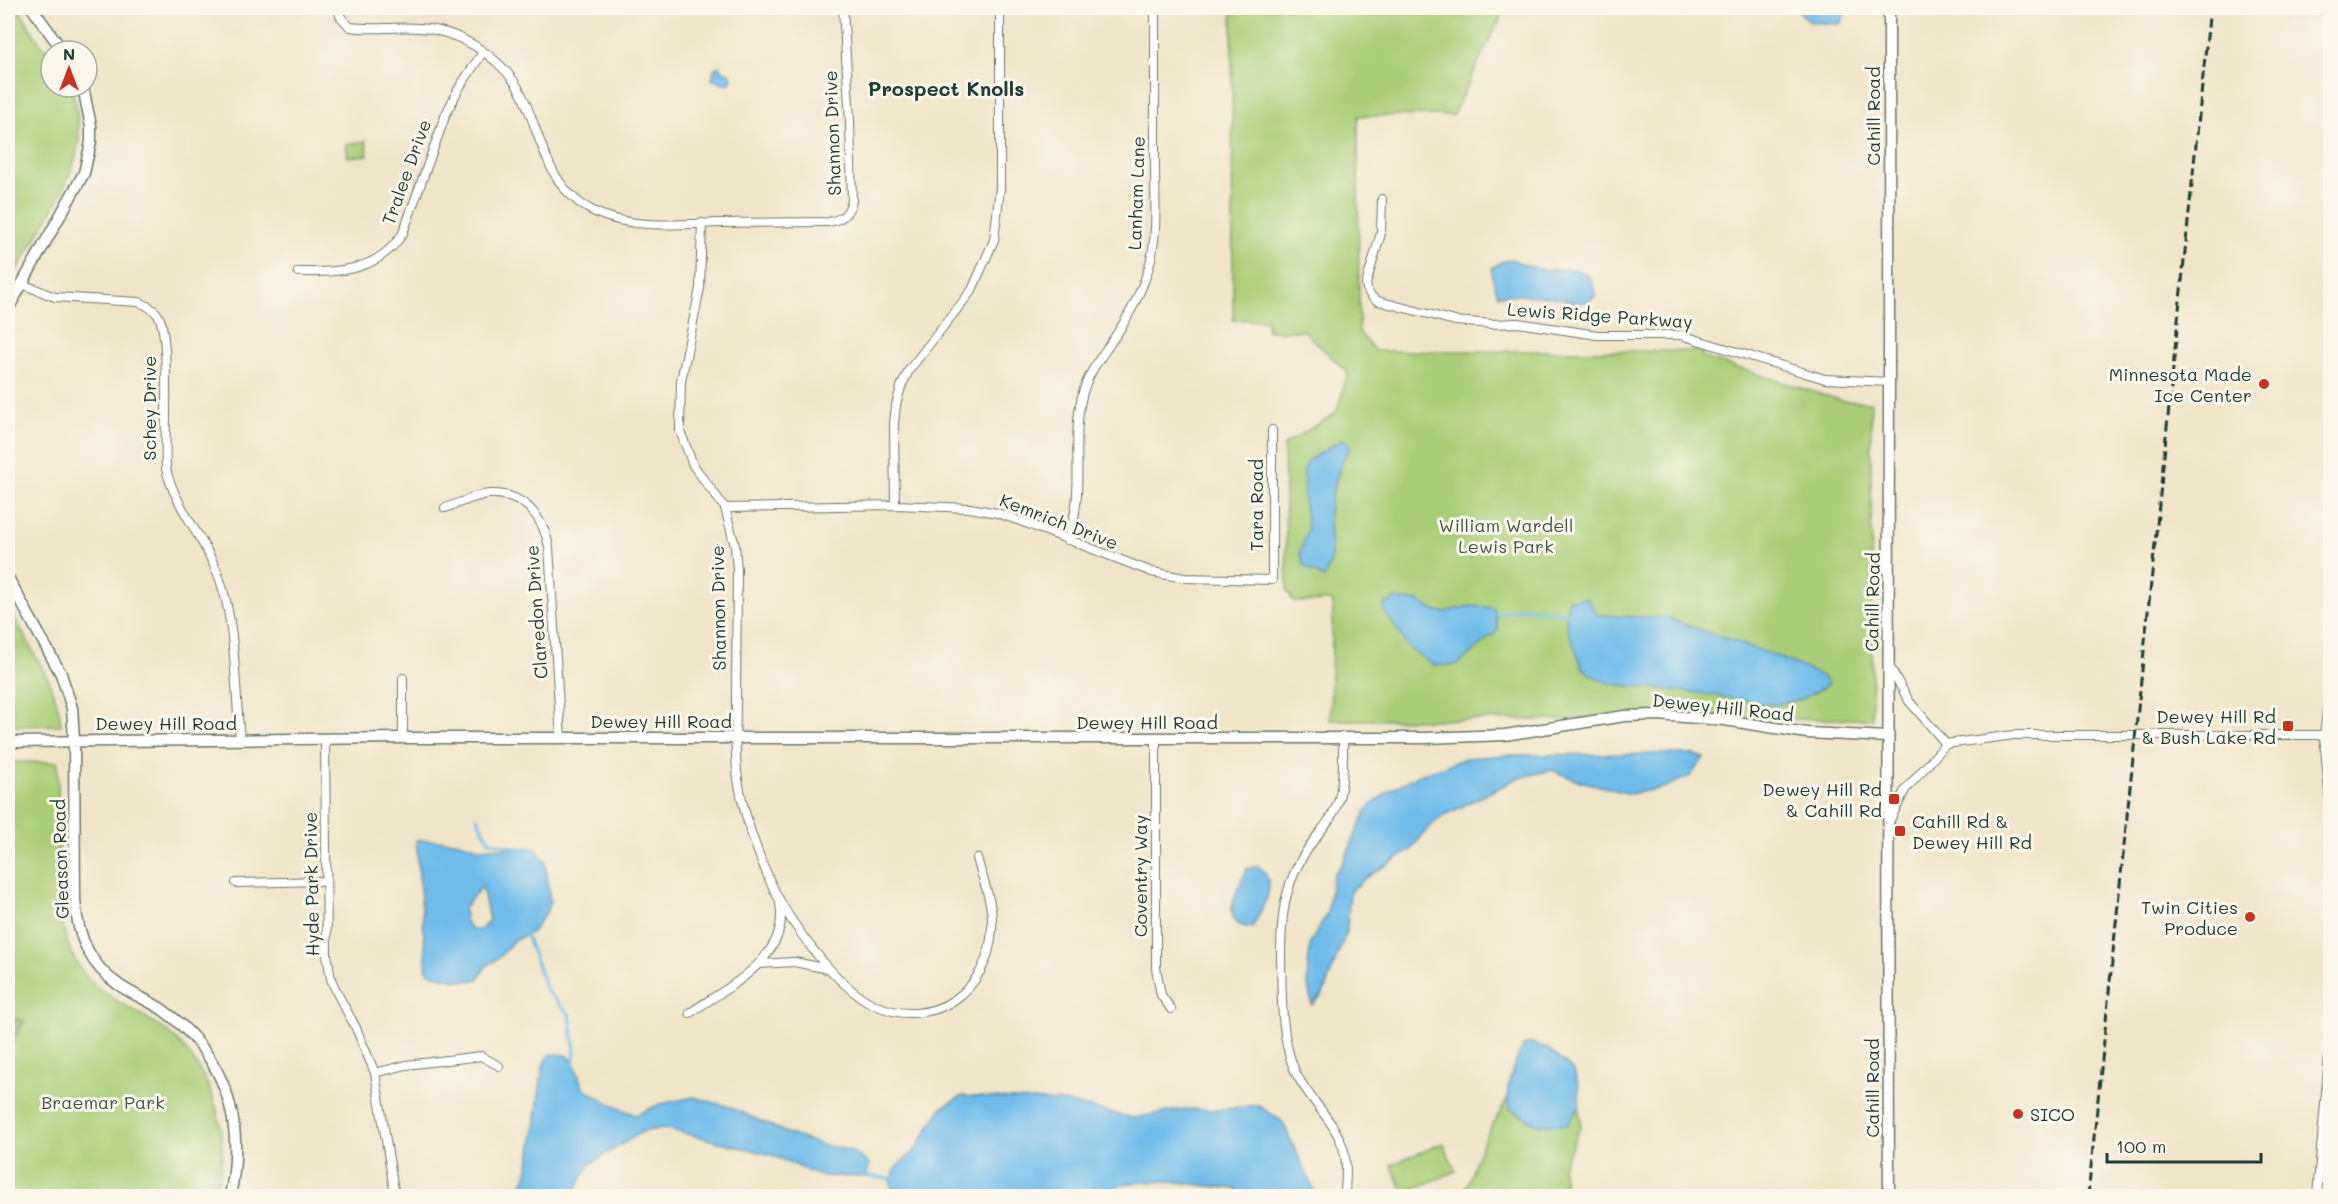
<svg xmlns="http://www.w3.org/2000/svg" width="2338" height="1204" viewBox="0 0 2338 1204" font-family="Mali,sans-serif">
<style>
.green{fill:#aace77;stroke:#648656;stroke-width:1.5}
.forest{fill:#87b168;stroke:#53774e;stroke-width:1.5}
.water{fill:#70bcea;stroke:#487c8f;stroke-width:1.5;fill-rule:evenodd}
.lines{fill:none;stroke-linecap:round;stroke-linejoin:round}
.stream{stroke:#70bcea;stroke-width:3}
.minor-casing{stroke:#687868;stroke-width:10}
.tertiary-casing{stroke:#687868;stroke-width:13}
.minor{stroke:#fff;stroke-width:8}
.tertiary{stroke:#fff;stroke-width:10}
.rail{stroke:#1f3d34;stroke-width:3;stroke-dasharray:9 4.5;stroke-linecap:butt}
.poi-dot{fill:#c8321e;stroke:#fbf7ec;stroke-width:2}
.labels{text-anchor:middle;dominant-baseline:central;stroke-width:6;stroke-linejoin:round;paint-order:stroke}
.street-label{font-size:18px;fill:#1f3d34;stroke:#fbf7ec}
.poi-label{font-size:18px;fill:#1f3d34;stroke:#fbf7ec;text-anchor:end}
.park-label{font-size:18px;fill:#3b5a41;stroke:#fbf7ec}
.neighbourhood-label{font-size:20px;font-weight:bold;fill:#1f3d34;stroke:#fbf7ec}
</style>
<rect width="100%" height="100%" fill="#fbf7ec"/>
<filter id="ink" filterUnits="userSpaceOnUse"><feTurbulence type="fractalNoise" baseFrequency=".0167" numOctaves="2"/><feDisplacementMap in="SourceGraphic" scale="12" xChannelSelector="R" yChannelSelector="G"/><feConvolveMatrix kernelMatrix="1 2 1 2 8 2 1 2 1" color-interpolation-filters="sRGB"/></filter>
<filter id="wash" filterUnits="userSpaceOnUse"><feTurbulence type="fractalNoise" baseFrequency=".008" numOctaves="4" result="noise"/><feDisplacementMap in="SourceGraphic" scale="24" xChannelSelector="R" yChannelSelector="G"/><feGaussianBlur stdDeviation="1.35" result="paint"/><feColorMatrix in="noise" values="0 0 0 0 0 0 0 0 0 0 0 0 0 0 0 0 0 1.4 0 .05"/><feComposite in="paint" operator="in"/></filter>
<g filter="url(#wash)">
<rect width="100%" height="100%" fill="#f0e5c9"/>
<path class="green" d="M8,8h10l17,28 16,20v31h19l6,16 2,19 1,18 -4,20 -14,36 -51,85v328l39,72 10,29 2,15 -50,1 -1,36h48c0,29 1,58 1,87 0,38 -3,76 16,111 19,36 53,44 84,66 40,27 64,78 63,126 0,15 -4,30 -7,44h-207z
M1232,8h273l-52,107 -95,1 1,216 16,19h327v6l141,44 28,1 1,317 -542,1 3,-119 -39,1 -7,-11 -3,-146 52,-32 12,-40 -44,-42h-37v-11h-34z
M366,141l2,14 -20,2 -2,-13z
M1507,1099l2,9 58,17 12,-18 2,19 -19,41 3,16 -13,13h-89l19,-52z
M1443,1143l13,28 -52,22 -13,-28z"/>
<path class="forest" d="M8,1017l16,4 -16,30z"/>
<path class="water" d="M1796,8h47l1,9 -4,7 -30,-2z
M719,66l4,5 8,3 1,5 -3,5h-5l-12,-5 2,-10z
M1512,259c8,4 18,8 27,10 28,4 50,-11 57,27 -14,13 -29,2 -45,1 -17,-1 -35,-3 -53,-2l-6,-18v-9l9,-6z
M1343,439l8,7c-12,19 -19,44 -22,67 -2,26 9,38 -5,65l-19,-11 -5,-14 8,-24 -4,-25v-33l3,-10z
M1587,598l10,17 70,3 112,39 43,19 7,8 -26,15 -30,6 -74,-12 -88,-9 -19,-8 -10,-9 -16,-43 2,-25z
M1393,599l26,2 13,9 13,2 25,-6 24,2 4,22 -41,35h-24l-24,-17 -26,-39 2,-6 7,-1z
M1643,754h48l13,4 -14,18 -27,12 -32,6 -55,-14 -24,-10 -34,8 -73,37 -17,13 -17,22 -45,28 -16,14 -3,38 -24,64 -11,11 -5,-24 3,-38 17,-29 6,-39 11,-14 23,-52 23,-19 27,-14 49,-18 42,-3z
M416,840l40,1 22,7h57l10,13 5,40 -3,10 -15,21 -19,9 -15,18 -12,7 -8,13c-17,5 -36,-2 -51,-7zM482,886l7,34 -8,10h-10l-6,-10 -1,-12z
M1258,866c23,16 4,42 -6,62 -37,-4 -14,-38 -5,-59z
M1532,1043l14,5 28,23 5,17v19l-12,18 -30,-1 -28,-16c-5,-22 5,-44 15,-63z
M552,1054l15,1 7,8 9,25 31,18 22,9 24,-11 34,-7 36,10 59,27 33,11 30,6 18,14 -5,12 -45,-1 -48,-21 -109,-27 -21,4 -52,32 -18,32h-73c6,-2 17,-4 22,-9 10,-8 18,-102 22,-121l5,-10z
M962,1096l103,6 68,16 51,-9 34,1 39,-5 25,16 35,75h-74l-8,-7 -66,-8 -41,2 -38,13h-174l-21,-4 -5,-8 6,-16 19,-18 27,-43z"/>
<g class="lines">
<path class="stream" d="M1496,614l27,-6 44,5
M477,817l12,24 29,7 -1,4
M524,934l2,1 21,56 23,24 5,36 -2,14
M861,1176l35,3"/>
</g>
</g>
<g filter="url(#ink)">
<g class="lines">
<g class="minor-casing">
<path id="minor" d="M338,8l2,8 10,11c28,4 57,-3 85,3 35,7 73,34 88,67 19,41 24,90 68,113 37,20 88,14 130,13 36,0 72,-1 108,-1 14,-3 19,-8 23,-21l-2,-80 -7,-113
M661,8l1,1
M1382,199l-1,34 -15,51c1,8 4,13 12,17l77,20 37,3 26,-1 79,12h84l144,44 65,3
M702,223l-2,65 -19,93 -1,50 13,34 32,43 10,38 2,24c0,42 -1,85 -1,127 0,27 -2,55 2,82 5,32 16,65 29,95 16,40 67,113 108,131 58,26 114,-14 117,-76 2,-24 -9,-48 -15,-71
M298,272c43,0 80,0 105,-39l43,-119 13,-26 24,-36
M22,284l33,13 84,5c7,3 14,6 19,13 13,19 6,125 8,154 10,40 41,72 54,111 16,44 15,111 20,159
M895,505l-1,-81 2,-19 5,-18 8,-17 63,-80 22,-50 6,-52v-180
M445,508c13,-4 30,-13 44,-14 34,-2 54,22 60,53l12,191
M725,508l170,-3 75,3 27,5 26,9 129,50 32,6 88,2v-150
M1067,540c20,-47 3,-96 15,-144 5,-21 18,-38 30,-55 16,-23 29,-47 37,-74 9,-31 6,-67 6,-100 0,-53 0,-106 0,-159
M1888,664l21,37 37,43
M403,678v60
M2330,687l-6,48 6,68
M1343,738c0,21 1,43 -5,64 -5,16 -17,28 -27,42 -26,36 -30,68 -30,112 1,37 -1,78 13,113 13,30 41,50 50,82 4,15 1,30 1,45
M325,739l2,216 4,24 6,14 19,35 19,45 20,123
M1156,739v229l5,27 10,14
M1890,820l15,-30 41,-46 68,-9h310
M236,883l90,-2
M759,964l35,-2 35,7
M690,1013c37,-26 100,-54 90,-109
M375,1073l31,-8 75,-9 18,10
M2317,1196l13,-151"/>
</g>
<g class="tertiary-casing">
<path id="tertiary" d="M32,8l31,43
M1889,8c1,396 -2,792 0,1188
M8,309l76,-136 7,-31v-16l-8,-39
M8,578l53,96 11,34 2,32 1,160c2,35 14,65 44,85 14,10 31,16 44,25 63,46 83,112 67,186
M8,742l395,-4h1021l81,-3 119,-19 33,-1 68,5 82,13 81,4"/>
</g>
<use href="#minor" class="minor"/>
<use href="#tertiary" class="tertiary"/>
<path class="rail" d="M2088,1196l122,-1188"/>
</g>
</g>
<g class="poi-dot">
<circle cx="2264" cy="384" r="6"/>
<rect x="2282" y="720" width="12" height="12" rx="3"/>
<rect x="1888" y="793" width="12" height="12" rx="3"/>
<rect x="1894" y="825" width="12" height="12" rx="3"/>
<circle cx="2250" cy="917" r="6"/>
<circle cx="2018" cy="1114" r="6"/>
</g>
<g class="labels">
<g class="street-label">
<text transform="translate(1873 116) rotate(-90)">Cahill Road</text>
<text transform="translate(832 133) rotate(-92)">Shannon Drive</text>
<text transform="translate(406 172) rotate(-70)">Tralee Drive</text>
<text transform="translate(1136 193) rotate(-88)">Lanham Lane</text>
<text transform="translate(1600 315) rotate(4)">Lewis Ridge Parkway</text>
<text transform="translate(149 408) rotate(-90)">Schey Drive</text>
<text transform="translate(1256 505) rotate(-90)">Tara Road</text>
<text transform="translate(1059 521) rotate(21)">Kemrich Drive</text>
<text transform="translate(1872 602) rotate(-89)">Cahill Road</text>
<text transform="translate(718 608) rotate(-91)">Shannon Drive</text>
<text transform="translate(536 612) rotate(-94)">Claredon Drive</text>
<text transform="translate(1723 707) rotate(6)">Dewey Hill Road</text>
<text x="661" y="721">Dewey Hill Road</text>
<text x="1147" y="722">Dewey Hill Road</text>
<text x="166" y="723">Dewey Hill Road</text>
<text transform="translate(60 859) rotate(-92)">Gleason Road</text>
<text transform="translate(1140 876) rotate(-90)">Coventry Way</text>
<text transform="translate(311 884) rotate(-91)">Hyde Park Drive</text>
<text transform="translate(1872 1088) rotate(-90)">Cahill Road</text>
</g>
<g class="poi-label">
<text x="2252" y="374">Minnesota Made<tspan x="2252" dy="21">Ice Center</tspan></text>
<text x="2276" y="716">Dewey Hill Rd<tspan x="2276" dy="21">&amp; Bush Lake Rd</tspan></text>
<text x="1882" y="789">Dewey Hill Rd<tspan x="1882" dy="21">&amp; Cahill Rd</tspan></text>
<text x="1912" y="821" text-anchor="start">Cahill Rd &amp;<tspan x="1912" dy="21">Dewey Hill Rd</tspan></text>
<text x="2238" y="907">Twin Cities<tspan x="2238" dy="21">Produce</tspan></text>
<text x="2030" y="1114" text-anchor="start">SICO</text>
</g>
<g class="park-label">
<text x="1506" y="525">William Wardell<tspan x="1506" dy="21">Lewis Park</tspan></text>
<text x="103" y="1102">Braemar Park</text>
</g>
<g class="neighbourhood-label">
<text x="946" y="88">Prospect Knolls</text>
</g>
</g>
<rect width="2338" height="1204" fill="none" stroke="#fbf7ec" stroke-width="30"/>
<g transform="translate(69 69)"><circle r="28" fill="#fbf7ec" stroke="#a3ada2" stroke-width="1.5"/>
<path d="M0-4.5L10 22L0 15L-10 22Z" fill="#c8321e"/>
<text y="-9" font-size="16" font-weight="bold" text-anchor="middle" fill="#1f3d34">N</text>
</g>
<path d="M2107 1153v9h154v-9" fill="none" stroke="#1f3d34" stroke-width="3"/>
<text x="2116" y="1153" font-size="18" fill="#1f3d34" stroke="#fbf7ec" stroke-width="4.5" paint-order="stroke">100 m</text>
</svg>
